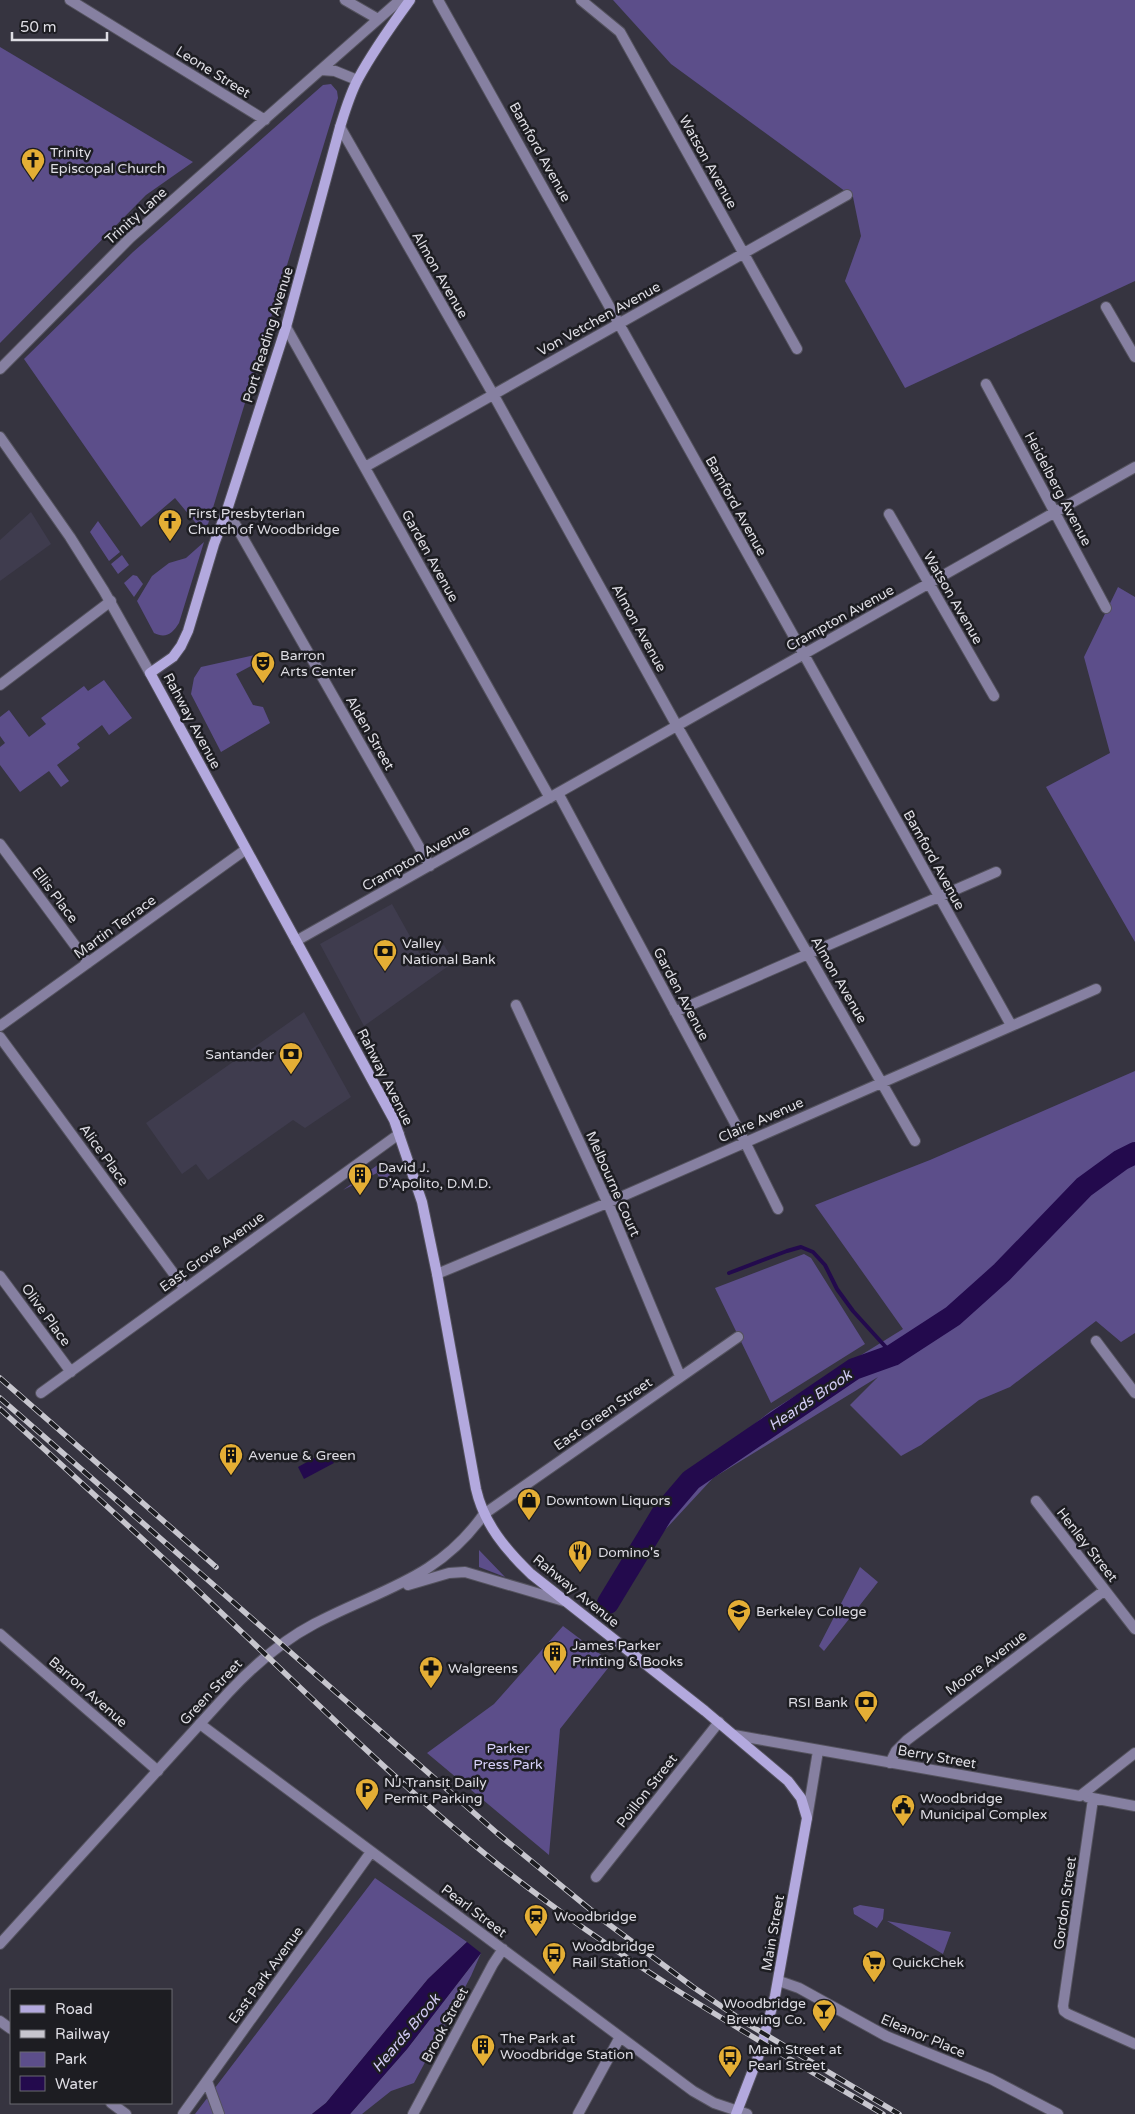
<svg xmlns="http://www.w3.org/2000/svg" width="1135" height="2114" viewBox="0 0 1135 2114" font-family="'Varela Round',sans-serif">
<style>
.built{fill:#3f3c4e}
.green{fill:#5c4e8a}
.water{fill:#230a4d}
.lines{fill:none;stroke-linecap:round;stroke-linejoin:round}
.stream{stroke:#230a4d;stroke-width:4}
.river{stroke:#230a4d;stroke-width:22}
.minor-casing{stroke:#54525e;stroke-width:12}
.tertiary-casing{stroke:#54525e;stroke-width:12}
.secondary-casing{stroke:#54525e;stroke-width:12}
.minor{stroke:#8680a1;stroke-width:10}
.tertiary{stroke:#8680a1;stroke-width:10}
.secondary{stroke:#b3a9de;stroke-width:10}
.rail-casing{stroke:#c7c6ce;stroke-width:5.5}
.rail{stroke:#1d1d22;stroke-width:4;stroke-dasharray:11;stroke-linecap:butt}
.labels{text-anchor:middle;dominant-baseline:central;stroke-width:5;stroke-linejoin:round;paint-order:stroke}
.street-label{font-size:14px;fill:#dedde4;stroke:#1d1d22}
.poi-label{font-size:14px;fill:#dedde4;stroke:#1d1d22;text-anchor:start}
.park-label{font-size:14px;fill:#d8d2fb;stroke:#1d1d22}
.water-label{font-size:15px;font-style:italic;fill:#d2cbf4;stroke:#1d1d22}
</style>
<rect width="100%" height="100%" fill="#363440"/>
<path class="built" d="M31,512l20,32 -51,37v-41z
M392,904l29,52 23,-11 10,17 -90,64 -44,-82z
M304,1012l47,85 -46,31 -12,-8 -85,60 -12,-16 -14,10 -36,-51z"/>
<path class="green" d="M613,0h522v281l-230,107 -60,-107 16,-45 -8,-39 -182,-133z
M0,47l193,115 -47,33 -146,148z
M331,84l6,7 1,7 -133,436 -30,-36 -34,29 -117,-168 109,-107 190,-167z
M98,521l22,31 -11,9 -19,-29z
M204,542l-25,81c-6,10 -13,16 -25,10l-17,-32 15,-25 17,-13 17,-5z
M122,555l7,10 -11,9 -7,-10z
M133,575l4,1 6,8 -9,13 -10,-14z
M1118,587l17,10v345l-89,-155 64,-34 -26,-96z
M259,654l3,6 -26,14 17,31 10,2 7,16 -49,29 -30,-58 3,-16 7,-11z
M104,680l28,38 -23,17 -7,-10 -25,19 3,4 -23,17 12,16 -8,6 -12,-16 -29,21 -20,-27v-18l5,-4 -5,-7v-19l9,-7 20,27 17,-13 -5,-6 43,-32 4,5z
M1135,1071v262l-14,9 -25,-21 -86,66 -31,13 -58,45 -20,11 -51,-51 28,-28 -165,101 -50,54 -48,76 -15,-12 68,-104 103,-81 132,-82 -88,-124 115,-45z
M383,1161l11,23 -9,5 -8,-16 -34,17z
M804,1254l7,4 54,86 -94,59 -56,-115z
M479,1550l26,27 -26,-10z
M860,1567l18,15 -54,69 -5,-5z
M563,1626l49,37 -52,66 -11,126 -122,-102 67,-49z
M375,1878l92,64 -39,37 -102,124 -14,11h-117z
M860,1905l24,4 -1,10 -6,9 -23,-14 -1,-6z
M887,1921l64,11 -8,22z
M481,1953l-10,23 -57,107 -23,8 -29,23h-12l57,-65z"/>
<path class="water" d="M327,1451l7,12 -30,16 -6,-12z
M467,1942l14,11 -74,96 -57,65h-38l14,-11 102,-124z"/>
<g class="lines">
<path class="stream" d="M729,1273l58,-22 14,-4 12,5 12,13 12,24 16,22 40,44"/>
<path class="river" d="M608,1603l54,-89 29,-34 163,-111 39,-14 60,-39 49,-44 82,-85 37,-27 14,-7"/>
<g class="minor-casing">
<path id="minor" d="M70,0l195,120
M345,0l33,19
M438,0l573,1025
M581,0l39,32 177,317
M321,70l14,1 22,9
M340,127l153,267 184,332 238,415
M1106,307l29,50
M286,327l264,471
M0,369l130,-131 270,-238
M986,384l120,224
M365,467l482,-272
M227,510l203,356
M889,514l105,182
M0,685l111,-84
M558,793l187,349 33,67
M0,844l88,119
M296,941l839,-474
M516,1005l94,203 70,168
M675,1012l321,-140
M0,1026l245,-176
M0,1037l185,252
M437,1274l170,-71 489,-214
M0,1276l71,96
M1096,1341l39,52
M41,1393l358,-259
M1036,1501l99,128
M484,1514l254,-177
M0,1634l158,137
M200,1724l493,367 21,12 33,11
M890,1763l6,-12 11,-11 198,-150
M1087,1797l48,9
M1093,1799l-30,207 1,5 4,3 67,30
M596,1877l123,-155
M779,1981l20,7 87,48 105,43 67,35
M0,2021l11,8
M207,2081l12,33
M111,2103l15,11
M183,2114l188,-262
M413,2114l80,-150 10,-15
M578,2114l42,-77"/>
</g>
<g class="tertiary-casing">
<path id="tertiary" d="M0,437l70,100 34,54 46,82
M408,1585l41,-12 16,-1 99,29
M734,1735l346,61 55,-43
M807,1818l11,-67
M0,1944l228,-251c26,-28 52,-51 86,-69 66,-35 123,-44 170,-110"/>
</g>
<g class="secondary-casing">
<path id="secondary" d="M410,0c-19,26 -37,51 -52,79 -8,15 -13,32 -18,48l-54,200 -59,183 -13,34 -26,87 -7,15 -8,11 -23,16 244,447 28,82 15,72 39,215c8,35 30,61 55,85l174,137 83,70 13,17 6,20 -32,178 -15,56 -24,62"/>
</g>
<use href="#minor" class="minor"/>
<use href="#tertiary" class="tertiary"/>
<use href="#secondary" class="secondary"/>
<g class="rail-casing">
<path id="rail" d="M0,1378l216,189
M0,1398l497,435 106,87 90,67 53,36 153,91
M0,1409c83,75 166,151 247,228 84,80 167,161 258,233 118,93 249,168 378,244"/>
</g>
<use href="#rail" class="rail"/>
</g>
<defs>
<g id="church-pin" transform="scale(1.25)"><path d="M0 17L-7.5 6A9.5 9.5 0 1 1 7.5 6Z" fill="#e4ae35" stroke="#1d1d22"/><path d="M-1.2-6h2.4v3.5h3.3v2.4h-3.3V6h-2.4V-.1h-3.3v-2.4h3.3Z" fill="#111"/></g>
<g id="theatre-pin" transform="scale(1.25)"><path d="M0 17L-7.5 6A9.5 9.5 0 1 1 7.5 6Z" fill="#e4ae35" stroke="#1d1d22"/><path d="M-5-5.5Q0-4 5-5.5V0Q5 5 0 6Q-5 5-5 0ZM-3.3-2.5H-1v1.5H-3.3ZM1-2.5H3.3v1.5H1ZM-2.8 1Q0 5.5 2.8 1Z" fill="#111"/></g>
<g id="bank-pin" transform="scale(1.25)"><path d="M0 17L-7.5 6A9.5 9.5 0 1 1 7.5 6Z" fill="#e4ae35" stroke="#1d1d22"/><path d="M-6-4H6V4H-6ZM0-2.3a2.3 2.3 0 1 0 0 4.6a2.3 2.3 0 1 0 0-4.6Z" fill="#111"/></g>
<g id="building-pin" transform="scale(1.25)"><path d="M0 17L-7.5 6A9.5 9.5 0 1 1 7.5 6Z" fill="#e4ae35" stroke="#1d1d22"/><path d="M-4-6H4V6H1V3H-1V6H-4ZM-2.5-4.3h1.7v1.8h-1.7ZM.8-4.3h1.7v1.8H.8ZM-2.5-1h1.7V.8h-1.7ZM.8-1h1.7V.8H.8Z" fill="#111"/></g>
<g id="shop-pin" transform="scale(1.25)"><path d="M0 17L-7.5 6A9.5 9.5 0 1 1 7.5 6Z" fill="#e4ae35" stroke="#1d1d22"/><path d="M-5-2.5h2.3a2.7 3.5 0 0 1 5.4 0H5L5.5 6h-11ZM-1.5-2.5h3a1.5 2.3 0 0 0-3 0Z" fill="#111"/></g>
<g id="restaurant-pin" transform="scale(1.25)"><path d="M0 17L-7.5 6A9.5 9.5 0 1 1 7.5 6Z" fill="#e4ae35" stroke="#1d1d22"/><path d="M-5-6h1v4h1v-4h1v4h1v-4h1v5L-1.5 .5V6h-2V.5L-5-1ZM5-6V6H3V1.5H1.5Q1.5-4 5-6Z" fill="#111"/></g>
<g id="university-pin" transform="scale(1.25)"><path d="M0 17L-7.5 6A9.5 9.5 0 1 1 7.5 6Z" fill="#e4ae35" stroke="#1d1d22"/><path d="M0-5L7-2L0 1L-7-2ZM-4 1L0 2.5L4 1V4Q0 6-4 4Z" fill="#111"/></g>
<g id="pharmacy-pin" transform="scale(1.25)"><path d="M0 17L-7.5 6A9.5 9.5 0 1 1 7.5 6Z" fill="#e4ae35" stroke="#1d1d22"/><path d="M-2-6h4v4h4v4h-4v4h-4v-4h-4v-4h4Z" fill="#111"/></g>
<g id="parking-pin" transform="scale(1.25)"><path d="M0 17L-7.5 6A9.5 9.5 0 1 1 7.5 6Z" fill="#e4ae35" stroke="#1d1d22"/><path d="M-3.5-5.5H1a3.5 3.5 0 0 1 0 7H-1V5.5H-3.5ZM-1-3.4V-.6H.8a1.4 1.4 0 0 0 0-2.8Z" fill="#111"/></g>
<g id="civic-pin" transform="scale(1.25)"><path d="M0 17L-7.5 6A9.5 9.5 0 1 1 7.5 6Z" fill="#e4ae35" stroke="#1d1d22"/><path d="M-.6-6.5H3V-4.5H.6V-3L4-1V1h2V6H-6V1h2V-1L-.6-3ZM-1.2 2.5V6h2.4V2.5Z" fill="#111"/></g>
<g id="station-pin" transform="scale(1.25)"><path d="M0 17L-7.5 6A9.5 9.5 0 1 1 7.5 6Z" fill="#e4ae35" stroke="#1d1d22"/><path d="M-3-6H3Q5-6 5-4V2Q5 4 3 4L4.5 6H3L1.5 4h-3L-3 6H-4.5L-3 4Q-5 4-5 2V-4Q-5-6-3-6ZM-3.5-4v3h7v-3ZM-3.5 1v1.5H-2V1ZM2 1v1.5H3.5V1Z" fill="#111"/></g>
<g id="bus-pin" transform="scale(1.25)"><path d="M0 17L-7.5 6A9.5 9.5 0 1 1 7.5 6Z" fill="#e4ae35" stroke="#1d1d22"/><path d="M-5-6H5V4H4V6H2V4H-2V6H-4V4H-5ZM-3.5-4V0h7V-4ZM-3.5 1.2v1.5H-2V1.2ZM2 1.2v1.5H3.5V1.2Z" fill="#111"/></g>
<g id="supermarket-pin" transform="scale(1.25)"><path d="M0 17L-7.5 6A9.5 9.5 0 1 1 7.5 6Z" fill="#e4ae35" stroke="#1d1d22"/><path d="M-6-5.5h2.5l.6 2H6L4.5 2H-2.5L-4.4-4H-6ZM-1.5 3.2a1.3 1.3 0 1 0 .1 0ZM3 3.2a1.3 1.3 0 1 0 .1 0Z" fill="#111"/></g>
<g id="bar-pin" transform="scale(1.25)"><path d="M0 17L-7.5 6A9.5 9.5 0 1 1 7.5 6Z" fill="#e4ae35" stroke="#1d1d22"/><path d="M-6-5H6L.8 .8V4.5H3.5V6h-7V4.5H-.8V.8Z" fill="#111"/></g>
</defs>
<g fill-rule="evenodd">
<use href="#church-pin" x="33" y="160"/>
<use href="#church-pin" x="170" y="521"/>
<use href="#theatre-pin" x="263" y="663"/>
<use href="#bank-pin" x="385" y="951"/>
<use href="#bank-pin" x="291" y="1054"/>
<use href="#building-pin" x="360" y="1175"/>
<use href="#building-pin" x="231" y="1455"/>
<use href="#shop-pin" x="529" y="1500"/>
<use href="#restaurant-pin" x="580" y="1552"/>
<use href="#university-pin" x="739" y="1611"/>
<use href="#building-pin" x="555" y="1653"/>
<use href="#pharmacy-pin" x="431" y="1668"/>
<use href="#bank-pin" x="866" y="1702"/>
<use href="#parking-pin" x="367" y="1790"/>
<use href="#civic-pin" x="903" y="1806"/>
<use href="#station-pin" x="536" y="1916"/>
<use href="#bus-pin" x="554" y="1954"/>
<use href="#supermarket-pin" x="874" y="1962"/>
<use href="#bar-pin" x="824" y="2011"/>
<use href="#building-pin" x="483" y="2046"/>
<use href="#bus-pin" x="730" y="2057"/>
</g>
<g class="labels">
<g class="street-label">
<text transform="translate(213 72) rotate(32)">Leone Street</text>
<text transform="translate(540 152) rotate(61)">Bamford Avenue</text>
<text transform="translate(708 162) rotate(61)">Watson Avenue</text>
<text transform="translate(136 216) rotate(-42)">Trinity Lane</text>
<text transform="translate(440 275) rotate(60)">Almon Avenue</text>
<text transform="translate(599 319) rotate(-29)">Von Vetchen Avenue</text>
<text transform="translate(268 335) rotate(-73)">Port Reading Avenue</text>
<text transform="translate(1058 489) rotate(62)">Heidelberg Avenue</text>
<text transform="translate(736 506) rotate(61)">Bamford Avenue</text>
<text transform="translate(430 556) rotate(61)">Garden Avenue</text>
<text transform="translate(953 598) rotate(60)">Watson Avenue</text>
<text transform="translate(840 618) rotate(-29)">Crampton Avenue</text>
<text transform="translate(639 628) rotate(61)">Almon Avenue</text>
<text transform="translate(192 721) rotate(62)">Rahway Avenue</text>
<text transform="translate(370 733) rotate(60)">Alden Street</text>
<text transform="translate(416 858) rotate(-29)">Crampton Avenue</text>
<text transform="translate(934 860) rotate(61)">Bamford Avenue</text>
<text transform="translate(55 895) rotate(53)">Ellis Place</text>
<text transform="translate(115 927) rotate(-36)">Martin Terrace</text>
<text transform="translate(839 980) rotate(60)">Almon Avenue</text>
<text transform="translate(681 994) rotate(62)">Garden Avenue</text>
<text transform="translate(385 1077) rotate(63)">Rahway Avenue</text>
<text transform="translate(761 1120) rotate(-24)">Claire Avenue</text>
<text transform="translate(104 1155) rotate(54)">Alice Place</text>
<text transform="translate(613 1184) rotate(66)">Melbourne Court</text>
<text transform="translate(212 1252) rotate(-36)">East Grove Avenue</text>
<text transform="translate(46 1315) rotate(54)">Olive Place</text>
<text transform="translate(603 1414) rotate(-35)">East Green Street</text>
<text transform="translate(1087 1545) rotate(52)">Henley Street</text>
<text transform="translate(576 1591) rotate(39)">Rahway Avenue</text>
<text transform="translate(986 1663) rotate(-37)">Moore Avenue</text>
<text transform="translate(88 1692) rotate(41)">Barron Avenue</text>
<text transform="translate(211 1692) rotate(-47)">Green Street</text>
<text transform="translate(937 1757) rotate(10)">Berry Street</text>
<text transform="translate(647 1791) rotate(-52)">Poillon Street</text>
<text transform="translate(1065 1903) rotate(-82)">Gordon Street</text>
<text transform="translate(474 1911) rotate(37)">Pearl Street</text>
<text transform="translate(773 1933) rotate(-80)">Main Street</text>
<text transform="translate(266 1975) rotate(-54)">East Park Avenue</text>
<text transform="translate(445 2025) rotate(-62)">Brook Street</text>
<text transform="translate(923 2036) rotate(23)">Eleanor Place</text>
</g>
<g class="poi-label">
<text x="50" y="152">Trinity<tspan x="50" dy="16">Episcopal Church</tspan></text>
<text x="188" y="513">First Presbyterian<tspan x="188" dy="16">Church of Woodbridge</tspan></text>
<text x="280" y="655">Barron<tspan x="280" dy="16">Arts Center</tspan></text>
<text x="402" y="943">Valley<tspan x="402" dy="16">National Bank</tspan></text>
<text x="274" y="1054" text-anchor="end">Santander</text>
<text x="378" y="1167">David J.<tspan x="378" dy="16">D’Apolito, D.M.D.</tspan></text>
<text x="248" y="1455">Avenue &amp; Green</text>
<text x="546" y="1500">Downtown Liquors</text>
<text x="598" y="1552">Domino's</text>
<text x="756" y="1611">Berkeley College</text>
<text x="572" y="1645">James Parker<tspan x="572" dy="16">Printing &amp; Books</tspan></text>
<text x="448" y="1668">Walgreens</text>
<text x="848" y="1702" text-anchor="end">RSI Bank</text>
<text x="384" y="1782">NJ Transit Daily<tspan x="384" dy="16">Permit Parking</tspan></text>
<text x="920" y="1798">Woodbridge<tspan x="920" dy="16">Municipal Complex</tspan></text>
<text x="554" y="1916">Woodbridge</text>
<text x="572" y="1946">Woodbridge<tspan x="572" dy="16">Rail Station</tspan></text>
<text x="892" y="1962">QuickChek</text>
<text x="806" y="2003" text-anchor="end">Woodbridge<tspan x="806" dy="16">Brewing Co.</tspan></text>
<text x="500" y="2038">The Park at<tspan x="500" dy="16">Woodbridge Station</tspan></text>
<text x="748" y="2049">Main Street at<tspan x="748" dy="16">Pearl Street</tspan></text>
</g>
<g class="park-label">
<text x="508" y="1748">Parker<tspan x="508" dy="16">Press Park</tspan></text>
</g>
<g class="water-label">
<text transform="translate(810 1400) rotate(-34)">Heards Brook</text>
<text transform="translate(406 2033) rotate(-50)">Heards Brook</text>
</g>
</g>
<rect x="10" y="1989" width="162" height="115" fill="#1d1d22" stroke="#6a6a70"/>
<rect x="20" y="2005" width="25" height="8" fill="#b3a9de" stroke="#6a6a70"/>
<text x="55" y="2014" font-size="15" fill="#dedde4">Road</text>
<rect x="20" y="2030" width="25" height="8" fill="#c7c6ce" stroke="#6a6a70"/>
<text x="55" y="2039" font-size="15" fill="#dedde4">Railway</text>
<rect x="20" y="2052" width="25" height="15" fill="#5c4e8a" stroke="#6a6a70"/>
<text x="55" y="2064" font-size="15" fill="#dedde4">Park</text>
<rect x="20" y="2076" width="25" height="15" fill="#230a4d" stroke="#6a6a70"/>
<text x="55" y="2089" font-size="15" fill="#dedde4">Water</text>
<path d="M12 32v8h95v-8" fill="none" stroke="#dedde4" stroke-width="2.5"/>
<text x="20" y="32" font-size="15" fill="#dedde4" stroke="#1d1d22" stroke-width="4" paint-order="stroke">50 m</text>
</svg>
